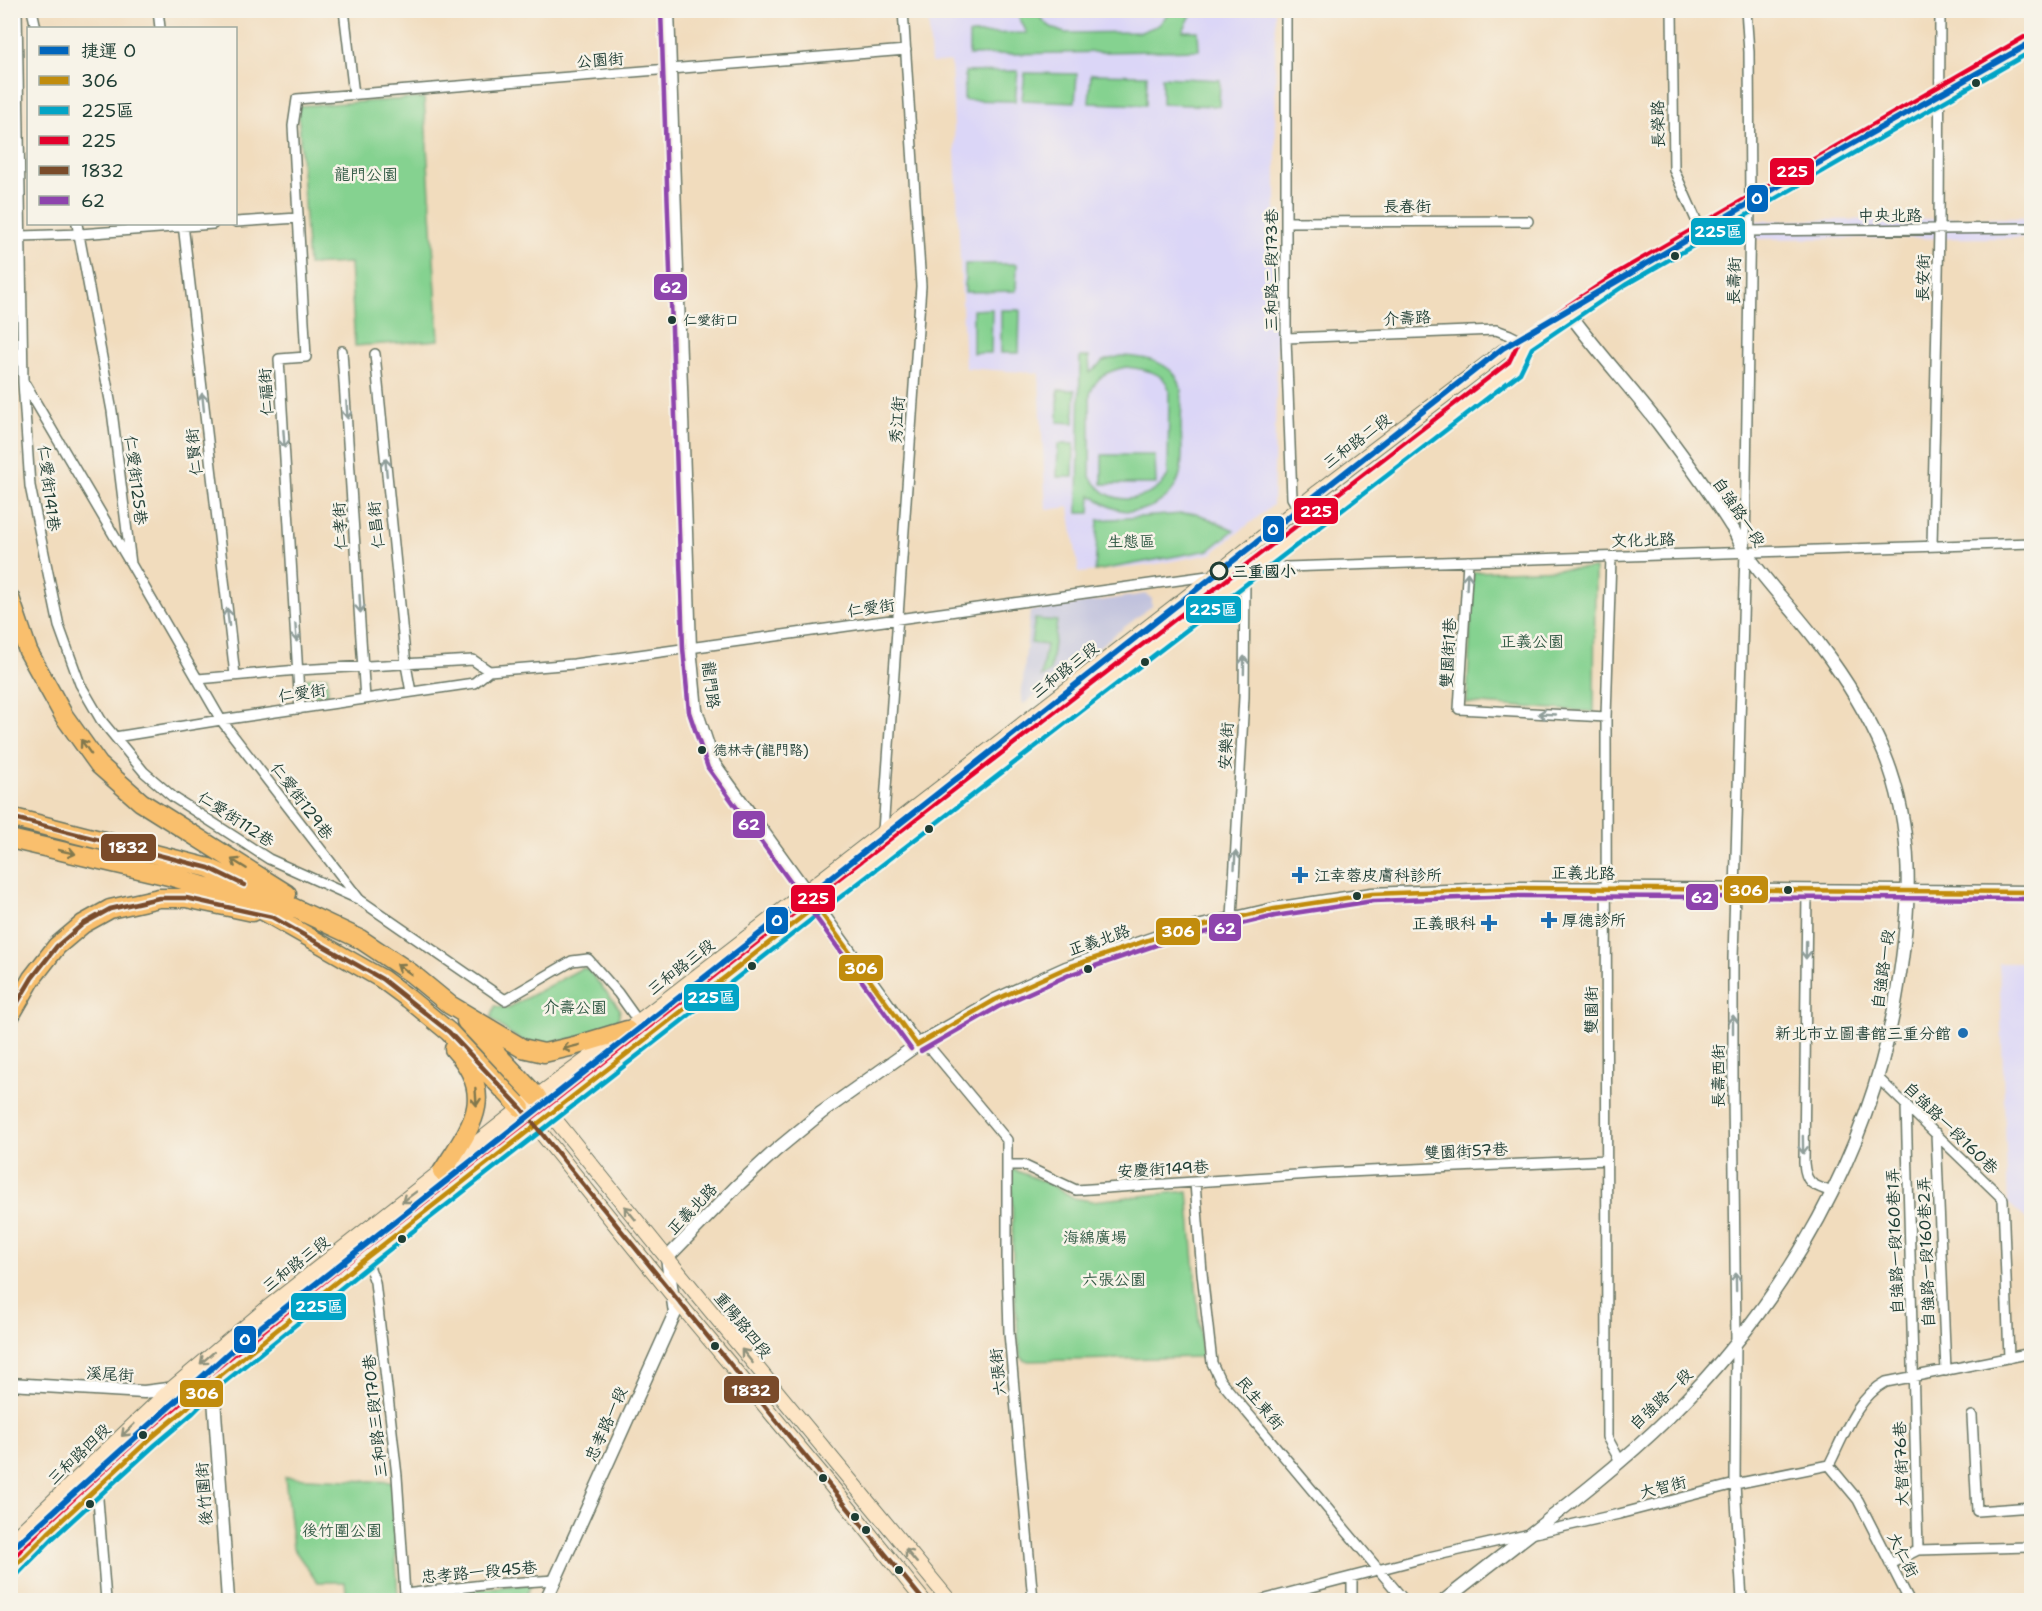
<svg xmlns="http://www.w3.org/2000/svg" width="2042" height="1611" viewBox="0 0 2042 1611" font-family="'Shantell Sans','LXGW WenKai TC',sans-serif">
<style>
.built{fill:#dbd6f7}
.industrial{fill:#c1c2dd}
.green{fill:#85d290;stroke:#528862;stroke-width:1.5;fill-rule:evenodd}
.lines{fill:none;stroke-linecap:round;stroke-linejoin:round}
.minor-casing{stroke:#687564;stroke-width:12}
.tertiary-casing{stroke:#687564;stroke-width:15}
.secondary-casing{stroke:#687564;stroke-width:16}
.motorway-casing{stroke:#687564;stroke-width:21}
.minor{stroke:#fff;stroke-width:9}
.tertiary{stroke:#fff;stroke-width:12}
.secondary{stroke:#fde5c5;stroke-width:14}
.motorway{stroke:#f9bf6d;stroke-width:18}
.bus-1-casing{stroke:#f7f3e8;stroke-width:9}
.bus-2-casing{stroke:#f7f3e8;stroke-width:9}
.bus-3-casing{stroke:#f7f3e8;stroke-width:9}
.bus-4-casing{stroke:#f7f3e8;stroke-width:9}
.bus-5-casing{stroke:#f7f3e8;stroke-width:9}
.bus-1{stroke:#c18c0d;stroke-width:4.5}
.bus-2{stroke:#02a4c6;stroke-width:4.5}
.bus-3{stroke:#e4002b;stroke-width:4.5}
.bus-4{stroke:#7a4b2a;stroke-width:4.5}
.bus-5{stroke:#8e44ad;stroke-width:4.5}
.metro-1-casing{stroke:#f7f3e8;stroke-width:10}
.metro-1{stroke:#0065bd;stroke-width:6}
.oneway{stroke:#8f9e9a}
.oneway2{stroke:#81784e}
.oneway3{stroke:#8e917c}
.bus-dot{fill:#1f3d34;stroke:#f7f3e8;stroke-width:2}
.stop-dot{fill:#f7f3e8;stroke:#1f3d34;stroke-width:3}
.poi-dot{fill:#1f6fb2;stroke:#f7f3e8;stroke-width:2}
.labels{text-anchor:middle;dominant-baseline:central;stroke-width:5;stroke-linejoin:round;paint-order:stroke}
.bus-label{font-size:14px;fill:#1f3d34;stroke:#f7f3e8;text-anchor:start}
.street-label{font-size:16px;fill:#1f3d34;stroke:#f7f3e8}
.park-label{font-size:16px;fill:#335b46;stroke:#f7f3e8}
.stop-label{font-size:16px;font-weight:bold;fill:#1f3d34;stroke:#f7f3e8;text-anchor:start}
.poi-label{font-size:16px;fill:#1f3d34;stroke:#f7f3e8;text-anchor:start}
.line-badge{stroke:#f7f3e8;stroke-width:2}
.badge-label{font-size:16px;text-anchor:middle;font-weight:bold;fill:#fff}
</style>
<rect width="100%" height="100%" fill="#f7f3e8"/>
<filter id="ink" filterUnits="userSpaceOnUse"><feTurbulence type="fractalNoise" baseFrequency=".0167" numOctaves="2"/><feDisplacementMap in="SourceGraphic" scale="12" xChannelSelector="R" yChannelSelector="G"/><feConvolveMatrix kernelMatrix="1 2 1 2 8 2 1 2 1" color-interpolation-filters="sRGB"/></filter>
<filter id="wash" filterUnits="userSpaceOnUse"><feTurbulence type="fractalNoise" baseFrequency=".008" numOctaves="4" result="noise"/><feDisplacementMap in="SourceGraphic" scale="24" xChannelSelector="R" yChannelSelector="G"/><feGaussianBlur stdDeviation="1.35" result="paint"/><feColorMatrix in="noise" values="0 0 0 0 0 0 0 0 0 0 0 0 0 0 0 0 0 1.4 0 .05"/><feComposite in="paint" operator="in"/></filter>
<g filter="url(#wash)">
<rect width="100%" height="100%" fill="#f1dcbd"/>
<path class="built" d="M928,11h347l2,349 -4,145 -62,49 -66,12 -66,7 -10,-66 -23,3 -7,-137 -74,-5 -14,-306 -20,1z
M2031,218v20l-314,1 30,-18z
M1999,963h32v260l-23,-20z"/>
<path class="industrial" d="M1146,594l6,5v7l-128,98 -3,-4 9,-89z"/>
<path class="green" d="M1016,11h20c7,12 16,19 30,22l75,-1 18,-7 11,-14h23l-10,20h15l1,19 -230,5v-21l58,-1z
M1018,71l-3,30 -51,-1 1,-28z
M1025,73l52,1 -2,28 -53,-2z
M1091,74l56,1 -1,30 -57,-2z
M1162,77l58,3 -1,26 -57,-2z
M424,98l15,242 -84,6 -5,-83 -42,2 -10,-159z
M965,264h52l-1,27 -51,1z
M992,309l-1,44h-18v-43z
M1001,310h19l-1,43h-18z
M1121,356c19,1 41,3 54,19 10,11 6,35 6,49 0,16 3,35 -1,50 -7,29 -42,45 -69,33 -7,-3 -14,-8 -20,-12l-1,18h-12l2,-156h9l1,16 13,-12zM1126,367c16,2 38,4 43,22l-1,86c-10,21 -40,30 -61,19 -7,-4 -12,-11 -17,-17v-83c6,-18 18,-23 36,-27z
M1058,390h17l-1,33 -16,-1z
M1058,444h16l-1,33h-16z
M1102,455h53l1,29h-54z
M1196,513l38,17 -25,20 -114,21 3,-51z
M1595,568l-1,144 -127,-9 6,-131z
M1035,619l22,2 -7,51 -9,5 5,-32 -15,-2z
M327,676l1,18 -21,2 -1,-18z
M582,968l6,2 32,39 -2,11c-22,13 -38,19 -63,22 -6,1 -13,3 -19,2 -17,-2 -32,-14 -45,-26l4,-12 13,2z
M1012,1169l40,16 22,13 18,3 96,-10 14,166 -176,4 -6,-5 -7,-81z
M285,1477l107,5 6,117 134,-16 -8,17h-177l-2,-18h-28l-24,-34z"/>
</g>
<g filter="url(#ink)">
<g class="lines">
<g class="minor-casing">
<path id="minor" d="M17,10l6,372 7,104 29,140 21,58 21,36 14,17 29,35 29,25 96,62 91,41 145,100 67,-39 16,-2 30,34 20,28
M32,10l4,18
M158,10l2,18
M344,10l10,85
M1286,10v328l6,160 16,27
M1672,10l2,160 23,52 7,8
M236,222l62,-4
M1286,222l242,-1
M77,224l35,187 19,153 90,156 138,179
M183,224l52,451
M1749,231l283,-3
M22,236l58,-2 133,-10
M1286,338l210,-8 14,5 16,8
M342,351l23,348
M375,354l31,311 5,27
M25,384l104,177
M1932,546l7,-317 1,-219
M1611,557l-5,160 1,720 13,24
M1468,561l-9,148 147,8
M198,679l100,-9 175,-10 16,11
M300,709l-21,-350 27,-2 -13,-231 4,-27 609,-49
M115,737l106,-17 253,-37 15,-12 85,-7 641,-89 40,-7 777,-25
M883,831l38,-545 -18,-276
M1807,891l-3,272c2,22 9,22 28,29
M1232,918l12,-221 1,-122
M917,1045l15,5 75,90v123l2,70 24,267
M1877,1077l126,122 6,159
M1906,1104l12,446
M1936,1133l10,238
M1008,1165h15l53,25 250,-17 281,-13
M1195,1183l7,90 10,90 8,17 184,220
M358,1237l17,45 22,194 8,118 87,-10 63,-4
M1972,1416l5,95 55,-4
M1829,1465c15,-29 27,-67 57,-83l146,-29
M1829,1465l29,35 51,100
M97,1487l9,113
M1890,1564l28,-14 111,-3
M1352,1578v22
M1262,1600l158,-41 199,-45 116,-30 94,-19
M1742,1600l-7,-116 1,-144 -3,-247v-135l12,-406 5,-348 -1,-152 -3,-42"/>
</g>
<g class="tertiary-casing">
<path id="tertiary" d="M668,10l22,638 6,62 18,54 203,281
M10,1384l134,8 55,-7 15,13 14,202
M546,1600l129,-287 -8,-55 69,-71 39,-36 46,-38 96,-68 78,-45 71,-32 97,-33 111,-26 98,-15 148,-6 512,4
M1445,1600c74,-59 157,-117 225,-184 117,-116 203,-267 228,-430 13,-78 17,-158 -14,-233 -16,-38 -39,-75 -64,-108 -23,-32 -52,-60 -74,-92 -6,-8 -9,-19 -15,-27 -22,-35 -48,-70 -73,-103 -29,-37 -61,-72 -89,-110"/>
</g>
<g class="secondary-casing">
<path id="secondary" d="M537,1097l130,161 282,342
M521,1108l152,188 152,182 98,122
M10,1542l161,-153 96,-81 254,-200 106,-78 588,-455 103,-83 185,-141 23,-8 95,-64 72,-43 339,-194
M10,1572l38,-39 102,-94 38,-32 28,-28 150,-121 450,-352 699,-539 11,-24"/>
</g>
<g class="motorway-casing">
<path id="motorway" d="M10,598l18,53 36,65 35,49 42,37 146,92
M10,817l199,51 151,71 51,34 39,32 72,43 22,5 30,-7 53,-16
M10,839l163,38 64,19 145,83 27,20 40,33 72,76
M10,1016l22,-38 25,-32 26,-22 27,-15 49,-11h27l67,14
M466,1021l71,76
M442,1172c28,-44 56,-75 12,-123"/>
</g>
<use href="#minor" class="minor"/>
<use href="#tertiary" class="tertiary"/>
<use href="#secondary" class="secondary"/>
<use href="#motorway" class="motorway"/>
<g class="bus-1-casing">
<path id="bus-1" d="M805,891l112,154
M917,1045l78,-45 71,-32 97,-33 111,-26 98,-15 148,-6 512,4
M10,1571l38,-38 102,-94 38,-32 28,-28 150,-121 450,-352"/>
</g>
<g class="bus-2-casing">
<path id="bus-2" d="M15,1577l38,-39 102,-93 38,-32 28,-28 150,-121 450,-352 699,-539 12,-25 93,-63 407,-234"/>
</g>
<g class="bus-3-casing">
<path id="bus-3" d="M10,1561l33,-34 102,-94 38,-32 28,-28 150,-121 450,-352 698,-538 12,-25 96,-64 411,-238"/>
</g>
<g class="bus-4-casing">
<path id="bus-4" d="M10,817l199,51 35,17
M10,1015l22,-37 25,-32 26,-22 27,-15 49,-11h27l86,19 110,62 67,53 72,76 402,492"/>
</g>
<g class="bus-5-casing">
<path id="bus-5" d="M661,10l22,638 6,64 19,56 203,281
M921,1051l77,-44 71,-32 96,-33 110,-26 98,-15 147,-5 512,3"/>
</g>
<use href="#bus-1" class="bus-1"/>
<use href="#bus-2" class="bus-2"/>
<use href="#bus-3" class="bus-3"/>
<use href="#bus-4" class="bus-4"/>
<use href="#bus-5" class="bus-5"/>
<g class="metro-1-casing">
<path id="metro-1" d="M10,1551l223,-202 1270,-1001 296,-174 233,-132"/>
</g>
<use href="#metro-1" class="metro-1"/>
</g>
<defs><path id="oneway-shaft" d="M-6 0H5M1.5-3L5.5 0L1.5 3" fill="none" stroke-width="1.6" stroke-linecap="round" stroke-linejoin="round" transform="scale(1.5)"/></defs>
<g class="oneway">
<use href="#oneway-shaft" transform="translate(203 402) rotate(-96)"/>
<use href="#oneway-shaft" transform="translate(347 410) rotate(86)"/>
<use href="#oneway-shaft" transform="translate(284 439) rotate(86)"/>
<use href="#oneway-shaft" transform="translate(386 467) rotate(-95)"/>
<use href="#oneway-shaft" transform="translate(1467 581) rotate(-87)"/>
<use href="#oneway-shaft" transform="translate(360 604) rotate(87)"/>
<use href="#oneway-shaft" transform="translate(228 617) rotate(-97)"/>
<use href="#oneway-shaft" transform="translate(296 633) rotate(86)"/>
<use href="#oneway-shaft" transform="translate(1244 665) rotate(-89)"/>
<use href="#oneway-shaft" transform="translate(1547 714) rotate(-177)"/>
<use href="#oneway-shaft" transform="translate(1235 860) rotate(-87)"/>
<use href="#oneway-shaft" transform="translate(1806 950) rotate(91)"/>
<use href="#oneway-shaft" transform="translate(1733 1024) rotate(-90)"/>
<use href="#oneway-shaft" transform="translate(1803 1145) rotate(89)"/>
<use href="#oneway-shaft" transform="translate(1736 1282) rotate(-91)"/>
</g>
<g class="oneway2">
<use href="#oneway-shaft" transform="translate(86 747) rotate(-125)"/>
<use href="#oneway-shaft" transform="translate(67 852) rotate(13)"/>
<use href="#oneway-shaft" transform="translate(239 864) rotate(-148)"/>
<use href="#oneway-shaft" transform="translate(404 969) rotate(-145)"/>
<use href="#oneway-shaft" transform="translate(571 1047) rotate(166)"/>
<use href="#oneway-shaft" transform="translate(476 1097) rotate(86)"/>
</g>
<g class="oneway3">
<use href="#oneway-shaft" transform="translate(409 1197) rotate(143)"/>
<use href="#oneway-shaft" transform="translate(630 1213) rotate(-129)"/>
<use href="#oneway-shaft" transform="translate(747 1356) rotate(-129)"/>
<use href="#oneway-shaft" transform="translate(207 1358) rotate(139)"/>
<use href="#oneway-shaft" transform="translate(128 1430) rotate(136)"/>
<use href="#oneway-shaft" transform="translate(911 1556) rotate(-130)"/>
</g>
</g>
<g class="bus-dot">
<circle cx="1976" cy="83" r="5"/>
<circle cx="1675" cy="256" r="5"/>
<circle cx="672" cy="320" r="5"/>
<circle cx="1145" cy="662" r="5"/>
<circle cx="702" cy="750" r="5"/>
<circle cx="929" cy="829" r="5"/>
<circle cx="1788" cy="890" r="5"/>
<circle cx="1357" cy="896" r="5"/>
<circle cx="752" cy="966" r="5"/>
<circle cx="1088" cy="969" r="5"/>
<circle cx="402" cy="1239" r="5"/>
<circle cx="715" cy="1346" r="5"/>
<circle cx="143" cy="1435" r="5"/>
<circle cx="823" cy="1478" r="5"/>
<circle cx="90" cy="1504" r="5"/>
<circle cx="855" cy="1517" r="5"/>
<circle cx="866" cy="1530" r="5"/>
<circle cx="899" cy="1570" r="5"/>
</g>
<circle class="stop-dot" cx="1219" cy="571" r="8"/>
<g class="poi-dot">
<path d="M1297 866h6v6h6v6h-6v6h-6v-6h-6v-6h6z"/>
<path d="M1546 911h6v6h6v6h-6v6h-6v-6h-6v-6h6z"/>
<path d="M1486 914h6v6h6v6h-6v6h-6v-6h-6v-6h6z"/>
<circle cx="1963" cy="1033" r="6"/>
</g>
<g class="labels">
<g class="bus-label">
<text x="683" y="320">仁愛街口</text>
<text x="713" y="750">德林寺(龍門路)</text>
</g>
<g class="street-label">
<text transform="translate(600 60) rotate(-4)">公園街</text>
<text transform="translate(1658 124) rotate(-91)">長榮路</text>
<text x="1407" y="206">長春街</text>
<text x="1890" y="215">中央北路</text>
<text transform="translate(1271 270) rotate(-90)">三和路二段173巷</text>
<text transform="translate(1923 278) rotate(-89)">長安街</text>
<text transform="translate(1734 281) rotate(-89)">長壽街</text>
<text transform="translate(1407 318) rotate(-3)">介壽路</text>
<text transform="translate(266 392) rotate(-93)">仁福街</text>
<text transform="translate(897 420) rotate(-86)">秀江街</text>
<text transform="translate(1357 441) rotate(-37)">三和路二段</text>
<text transform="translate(194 452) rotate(-96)">仁賢街</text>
<text transform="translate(136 480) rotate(83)">仁愛街125巷</text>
<text transform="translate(49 488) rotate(83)">仁愛街141巷</text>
<text transform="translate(1739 512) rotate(56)">自強路一段</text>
<text transform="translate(376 525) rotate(-96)">仁昌街</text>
<text transform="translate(340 526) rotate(-93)">仁孝街</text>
<text transform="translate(1643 540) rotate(-2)">文化北路</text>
<text transform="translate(871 608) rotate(-8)">仁愛街</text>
<text transform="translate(1448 653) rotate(-87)">雙園街1巷</text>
<text transform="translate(1065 670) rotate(-38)">三和路三段</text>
<text transform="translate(711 685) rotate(83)">龍門路</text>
<text transform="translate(302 693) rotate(-8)">仁愛街</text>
<text transform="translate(1226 746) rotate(-87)">安樂街</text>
<text transform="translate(302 801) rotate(53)">仁愛街129巷</text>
<text transform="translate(236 819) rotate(33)">仁愛街112巷</text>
<text transform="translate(1583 873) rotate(1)">正義北路</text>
<text transform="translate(1099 940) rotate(-19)">正義北路</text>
<text transform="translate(681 967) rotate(-38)">三和路三段</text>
<text transform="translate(1883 969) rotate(-82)">自強路一段</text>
<text transform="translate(1591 1010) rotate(-90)">雙園街</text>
<text transform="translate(1718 1076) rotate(-90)">長壽西街</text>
<text transform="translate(1951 1128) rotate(44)">自強路一段160巷</text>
<text transform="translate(1466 1151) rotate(-3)">雙園街57巷</text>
<text transform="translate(1163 1169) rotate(-3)">安慶街149巷</text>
<text transform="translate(692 1209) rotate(-46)">正義北路</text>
<text transform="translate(1895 1241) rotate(-92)">自強路一段160巷1弄</text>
<text transform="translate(1926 1252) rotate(-92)">自強路一段160巷2弄</text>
<text transform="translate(296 1264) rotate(-38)">三和路三段</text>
<text transform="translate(743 1325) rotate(51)">重陽路四段</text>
<text transform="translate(998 1372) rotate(-96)">六張街</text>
<text transform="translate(110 1374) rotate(3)">溪尾街</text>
<text transform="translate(1661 1399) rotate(-44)">自強路一段</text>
<text transform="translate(1260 1403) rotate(50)">民生東街</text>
<text transform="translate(375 1416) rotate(-96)">三和路三段170巷</text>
<text transform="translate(606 1424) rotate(-66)">忠孝路一段</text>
<text transform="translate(79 1454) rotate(-44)">三和路四段</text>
<text transform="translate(1901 1464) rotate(-92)">大智街76巷</text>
<text transform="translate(1663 1487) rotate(-14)">大智街</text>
<text transform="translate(204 1494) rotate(-94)">後竹圍街</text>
<text transform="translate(1903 1555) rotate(63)">大仁街</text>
<text transform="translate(479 1572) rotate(-5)">忠孝路一段45巷</text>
</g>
<g class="park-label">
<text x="366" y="174">龍門公園</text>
<text x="1131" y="541">生態區</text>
<text x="1532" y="641">正義公園</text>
<text x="575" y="1007">介壽公園</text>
<text x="1095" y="1237">海綿廣場</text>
<text x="1114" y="1279">六張公園</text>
<text x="342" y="1530">後竹圍公園</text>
</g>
<g class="stop-label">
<text x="1232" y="571">三重國小</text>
</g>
<g class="poi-label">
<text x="1314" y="875">江幸蓉皮膚科診所</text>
<text x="1562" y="920">厚德診所</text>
<text x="1476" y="923" text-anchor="end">正義眼科</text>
<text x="1951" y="1033" text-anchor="end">新北市立圖書館三重分館</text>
</g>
</g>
<g class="line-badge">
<rect x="1769" y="157" width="46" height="29" rx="6" fill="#e4002b"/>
<rect x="1746" y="184" width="23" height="29" rx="6" fill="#0065bd"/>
<rect x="1690" y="217" width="56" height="29" rx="6" fill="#02a4c6"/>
<rect x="653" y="273" width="35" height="28" rx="6" fill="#8e44ad"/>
<rect x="1293" y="497" width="46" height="28" rx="6" fill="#e4002b"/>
<rect x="1262" y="515" width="23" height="28" rx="6" fill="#0065bd"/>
<rect x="1185" y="595" width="57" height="29" rx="6" fill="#02a4c6"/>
<rect x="732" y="810" width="34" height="29" rx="6" fill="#8e44ad"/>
<rect x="100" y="833" width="57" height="29" rx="6" fill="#7a4b2a"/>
<rect x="1723" y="875" width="46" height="29" rx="6" fill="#c18c0d"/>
<rect x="1685" y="883" width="34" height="28" rx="6" fill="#8e44ad"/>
<rect x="790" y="884" width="46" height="29" rx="6" fill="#e4002b"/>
<rect x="765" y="906" width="24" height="29" rx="6" fill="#0065bd"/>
<rect x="1208" y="913" width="34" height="29" rx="6" fill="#8e44ad"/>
<rect x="1155" y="917" width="46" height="29" rx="6" fill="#c18c0d"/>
<rect x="838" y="954" width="46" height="28" rx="6" fill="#c18c0d"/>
<rect x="683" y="983" width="57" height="29" rx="6" fill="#02a4c6"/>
<rect x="290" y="1292" width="57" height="29" rx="6" fill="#02a4c6"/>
<rect x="233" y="1325" width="24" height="29" rx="6" fill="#0065bd"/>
<rect x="723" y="1375" width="57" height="29" rx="6" fill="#7a4b2a"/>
<rect x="179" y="1379" width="45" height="29" rx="6" fill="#c18c0d"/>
</g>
<g class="badge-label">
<text x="1792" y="177">225</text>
<text x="1757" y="204">O</text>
<text x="1718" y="237">225區</text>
<text x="671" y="293">62</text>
<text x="1316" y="517">225</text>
<text x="1273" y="535">O</text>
<text x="1213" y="615">225區</text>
<text x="749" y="830">62</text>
<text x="128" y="853">1832</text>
<text x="1746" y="896">306</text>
<text x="1702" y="903">62</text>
<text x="813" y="904">225</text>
<text x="777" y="926">O</text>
<text x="1225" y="934">62</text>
<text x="1178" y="937">306</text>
<text x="861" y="974">306</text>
<text x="711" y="1003">225區</text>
<text x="319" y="1312">225區</text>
<text x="245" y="1345">O</text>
<text x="751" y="1396">1832</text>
<text x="202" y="1399">306</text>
</g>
<rect width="2042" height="1611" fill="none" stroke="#f7f3e8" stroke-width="36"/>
<rect x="27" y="27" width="210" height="198" fill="#f7f3e8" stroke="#a1aaa0" stroke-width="1.5"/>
<rect x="39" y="46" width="30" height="9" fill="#0065bd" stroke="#a1aaa0" stroke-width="1.5"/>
<text x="81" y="57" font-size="18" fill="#1f3d34">捷運 O</text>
<rect x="39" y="76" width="30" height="9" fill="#c18c0d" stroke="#a1aaa0" stroke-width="1.5"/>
<text x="81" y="87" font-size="18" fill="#1f3d34">306</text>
<rect x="39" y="106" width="30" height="9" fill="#02a4c6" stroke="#a1aaa0" stroke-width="1.5"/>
<text x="81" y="117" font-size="18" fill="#1f3d34">225區</text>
<rect x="39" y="136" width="30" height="9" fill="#e4002b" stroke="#a1aaa0" stroke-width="1.5"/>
<text x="81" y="147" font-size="18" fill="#1f3d34">225</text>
<rect x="39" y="166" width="30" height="9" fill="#7a4b2a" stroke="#a1aaa0" stroke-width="1.5"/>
<text x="81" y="177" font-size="18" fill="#1f3d34">1832</text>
<rect x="39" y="196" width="30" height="9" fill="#8e44ad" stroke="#a1aaa0" stroke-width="1.5"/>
<text x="81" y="207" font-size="18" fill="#1f3d34">62</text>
</svg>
